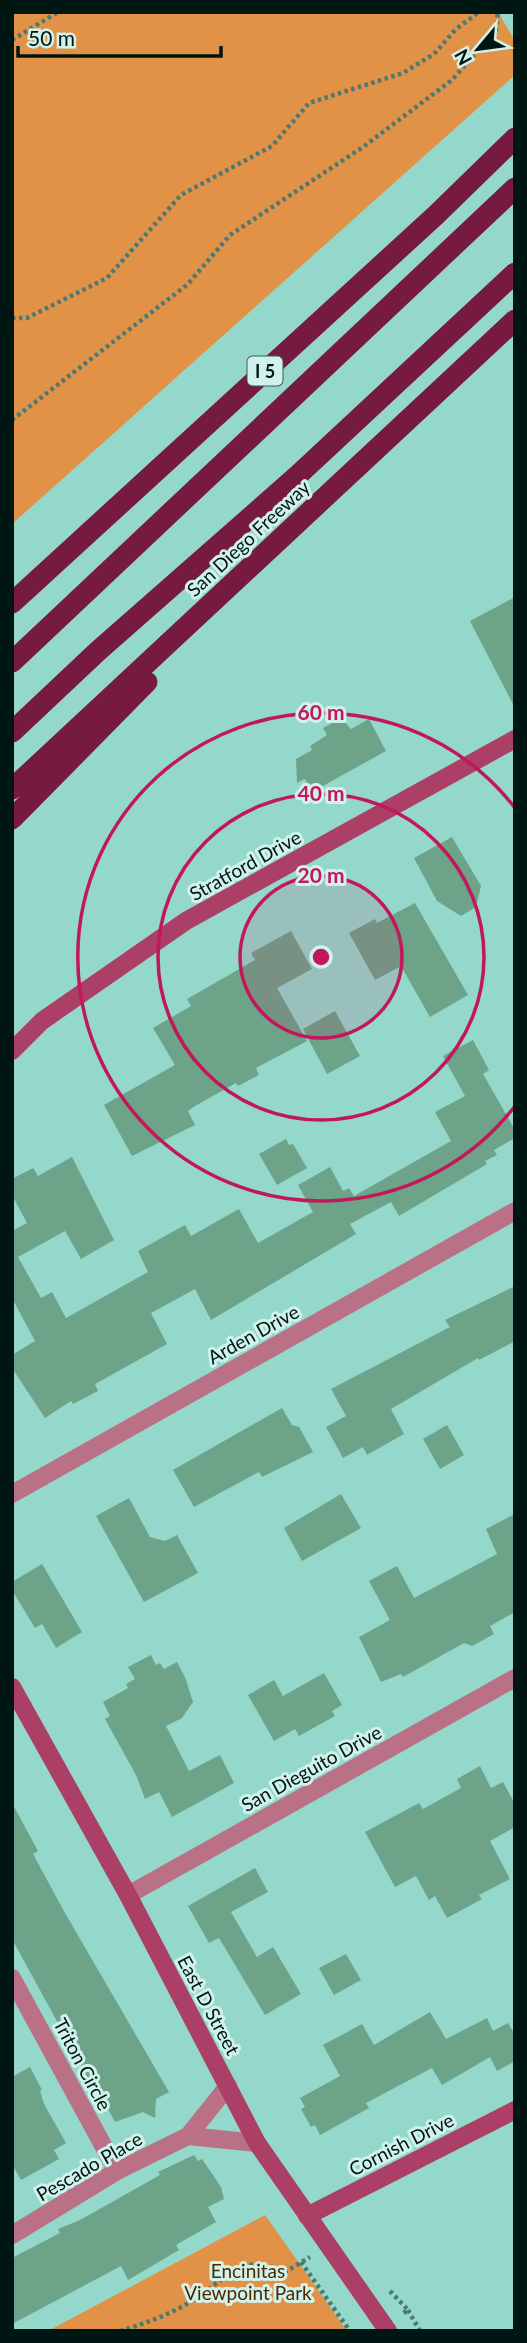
<svg xmlns="http://www.w3.org/2000/svg" width="527" height="2343" viewBox="0 0 527 2343" font-family="Lato,sans-serif">
<style>
.green{fill:#e29246}
.building{fill:#6da388}
.lines{fill:none;stroke-linecap:round;stroke-linejoin:round}
.path{stroke:#4c7971;stroke-width:4.5;stroke-dasharray:3.5 3.5;stroke-linecap:butt}
.street{stroke:#ba7085;stroke-width:18}
.secondary{stroke:#ac3f65;stroke-width:18}
.highway{stroke:#771a3f;stroke-width:21}
.ring{fill:none;stroke:#c2185b;stroke-width:3.5}
.labels{text-anchor:middle;dominant-baseline:central;stroke-width:6;stroke-linejoin:round;paint-order:stroke}
.shield{fill:#d1f2eb;stroke:#3f5853;stroke-width:2}
.shield-label{font-size:18px;font-weight:bold;fill:#001612}
.street-label{font-size:19px;fill:#001612;stroke:#d1f2eb}
.park-label{font-size:19px;fill:#4c2700;stroke:#d1f2eb}
.centre{fill:#c2185b;stroke:#d1f2eb;stroke-width:3.5}
.ring-label{font-size:21px;text-anchor:middle;font-weight:bold;fill:#c2185b;stroke:#d1f2eb;stroke-width:6;stroke-linejoin:round;paint-order:stroke}
</style>
<rect width="100%" height="100%" fill="#94d8cc"/>
<path class="green" d="M12,12h486l17,29v34l-503,449z
M265,2215l82,116h-299z"/>
<path class="building" d="M515,597v111l-45,-87z
M341,718l10,11 18,-10 17,32 -74,41 -7,-13 -8,4 -1,-24 16,-9 -2,-4 17,-11 -4,-7z
M452,837l29,49 -5,21 -15,9 -24,-15 -23,-43z
M415,903l53,92 -38,22 -29,-51 -26,14 -26,-47 26,-14 2,4z
M291,931l21,38 -35,19 30,53 -51,27 3,7 -21,11 -2,-3 -41,23 -7,5 7,14 -63,31 -28,-51 71,-40 -22,-37 38,-22 -4,-7 68,-39 -4,-7z
M335,1011l25,45 -33,18 -24,-45z
M473,1040l16,30 -6,4 32,56v8l-21,12 3,5 -12,6 2,3 -88,52 -8,-14 -41,22 6,10 -145,86 -16,-31 -44,24 16,31 -72,40 3,7 -25,13 -2,-3 -26,17 -33,-50v-13l23,-14 -23,-43v-67l15,-8 -15,-28v-16l21,-11 5,8 34,-19 42,83 -33,19 -16,-28 -47,26 23,41 11,-6 14,26 82,-46 -10,-21 47,-26 6,11 48,-27 19,34 55,-31 -15,-27 32,-18 13,24 6,-3 5,8 97,-55 -16,-29 30,-16 -22,-40z
M286,1139l3,6 4,-1 14,24 -30,17 -18,-31z
M515,1286v55l-36,19 -1,-2 -87,51 13,25 -37,21 -4,-8 -20,11 -17,-31 20,-11 -15,-27 119,-62 -5,-7z
M282,1408l10,17 7,2 14,25 -51,25 -3,-5 -65,35 -21,-37z
M447,1425l17,30 -24,14 -17,-30z
M341,1494l20,34 -59,33 -18,-33z
M129,1498l21,39 15,4 12,-6 21,38 -54,29 -48,-86z
M515,1514v98l-25,14 4,8 -22,12 -8,-3 -61,34 -2,-3 -20,8 -22,-45 31,-17 -21,-39 28,-15 17,32 83,-44 -11,-25z
M42,1564l40,68 -26,16 -14,-24 -7,4 -23,-38v-8z
M151,1655l5,10 4,-2 4,6 13,-7 8,15 8,25 -11,16 -16,8 23,45 31,-16 14,28 -62,34 -13,-25 -14,7 -9,-24 -31,-56 5,-3 -7,-14 25,-14 -2,-4 9,-5 -7,-12z
M324,1673l18,32 -10,6 3,5 -36,20 -4,-7 -21,12 -26,-46 26,-15 9,16z
M480,1766l11,22 12,-6 12,22v23l-25,14 20,38 -31,16 3,4 -35,19 -12,-22 -6,4 -13,-24 -21,11 -30,-55 54,-29 4,6 38,-21 -4,-9z
M12,1803l26,48 -5,3 32,59 104,179 -13,7 -1,19 -12,-6 -28,10 -7,-13 -2,2 -94,-172z
M255,1868l13,24 -37,20 26,45 16,-10 28,47 -36,21 -46,-77 -10,5 -21,-37z
M346,1954l15,26 -27,15 -15,-27z
M430,2012l16,27 41,-21 6,13 15,-8 7,12v26l-18,10 -7,-14 -48,28 -10,-17 -66,35 3,5 -49,27 -5,-10 -4,2 -10,-18 4,-2 -5,-9 40,-22 -17,-31 39,-21 12,21z
M30,2067l12,23 -2,1 4,13 22,39 -12,7 5,9 -38,21 -9,-16v-87z
M194,2155l4,6 4,-2 19,28 3,12 -16,8 8,15 -40,23 3,5 -51,30 -7,-14 -109,58v-66l48,-25 -2,-4 22,-9 80,-45 -2,-3z"/>
<g class="lines">
<path class="path" d="M12,40l46,-28
M12,318h15l80,-40 74,-83 91,-49 37,-43 94,-30 31,-19 22,-25 23,-17
M12,420l176,-136 42,-49 133,-88 89,-67 44,-50 2,-18
M301,2262l49,69
M390,2291l18,19 -6,4
M408,2310l12,21
M120,2331c26,-8 52,-17 75,-32 40,-26 39,-45 92,-28l23,-14"/>
<path class="street" d="M12,1494l503,-283
M128,1895l387,-217
M12,1978l105,193
M188,2136l69,7
M12,2235l105,-64 71,-35 40,-50"/>
<path class="secondary" d="M12,1051l30,-30 144,-100 329,-182
M12,1687l116,208 129,248 131,188
M307,2216l208,-106"/>
<path class="highway" d="M12,603l424,-388 79,-77
M12,662l503,-474
M12,732l86,-81 199,-175 218,-203
M12,789l503,-469
M12,819l135,-137"/>
</g>
<circle cx="321" cy="957" r="81" fill="#c2185b" fill-opacity=".12"/>
<g class="ring">
<circle cx="321" cy="957" r="81"/>
<circle cx="321" cy="957" r="163"/>
<path d="M515 1106A244 244 0 1 1 515 808"/>
</g>
<g class="labels">
<rect class="shield" x="247.5" y="356.5" width="35" height="29" rx="5"/>
<g class="shield-label">
<text x="265" y="371">I 5</text>
</g>
<g class="street-label">
<text transform="translate(248 538) rotate(-43)">San Diego Freeway</text>
<text transform="translate(245 865) rotate(-29)">Stratford Drive</text>
<text transform="translate(253 1334) rotate(-29)">Arden Drive</text>
<text transform="translate(311 1768) rotate(-29)">San Dieguito Drive</text>
<text transform="translate(209 2005) rotate(62)">East D Street</text>
<text transform="translate(83 2064) rotate(62)">Triton Circle</text>
<text transform="translate(401 2144) rotate(-27)">Cornish Drive</text>
<text transform="translate(89 2166) rotate(-30)">Pescado Place</text>
</g>
<g class="park-label">
<text x="248" y="2270">Encinitas<tspan x="248" dy="22">Viewpoint Park</tspan></text>
</g>
</g>
<circle cx="321" cy="957" r="10" class="centre"/>
<g class="ring-label">
<text x="321" y="720">60 m</text>
<text x="321" y="801">40 m</text>
<text x="321" y="883">20 m</text>
</g>
<rect width="527" height="2343" fill="none" stroke="#001612" stroke-width="28"/>
<g transform="translate(478 49) rotate(241)" stroke="#d1f2eb" stroke-width="5" paint-order="stroke">
<path d="M0-5L12 26L0 18L-12 26Z" fill="#001612"/>
<text y="-10" font-size="19" font-weight="bold" text-anchor="middle" fill="#001612">N</text>
</g>
<path d="M18 46v10h203v-10" fill="none" stroke="#001612" stroke-width="3.5"/>
<text x="28" y="46" font-size="21" fill="#001612" stroke="#d1f2eb" stroke-width="5" paint-order="stroke">50 m</text>
</svg>
